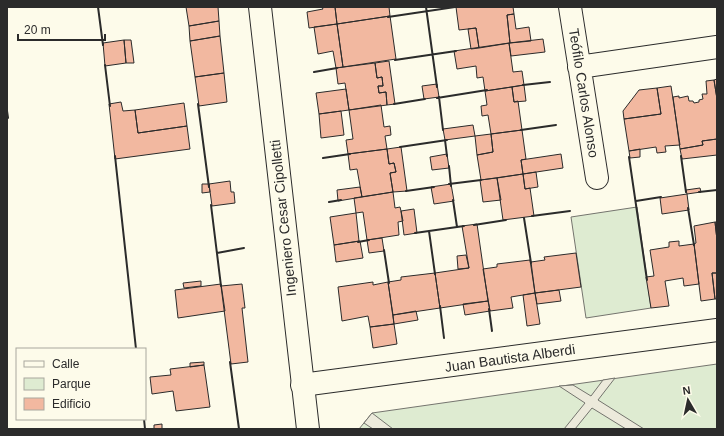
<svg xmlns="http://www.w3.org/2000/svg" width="724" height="436" viewBox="0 0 724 436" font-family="Arial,sans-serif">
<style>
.green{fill:#deebd1;stroke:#74746e}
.parking{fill:#eceadb;stroke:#74746e}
.building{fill:#f2b8a0;stroke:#2b2b2b}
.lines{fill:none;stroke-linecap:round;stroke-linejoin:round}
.minor-casing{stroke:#2b2b2b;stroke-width:24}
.major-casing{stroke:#2b2b2b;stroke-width:24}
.minor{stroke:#fdfbea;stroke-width:22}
.major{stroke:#fdfbea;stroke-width:22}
.wall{stroke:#2b2b2b;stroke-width:2}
.labels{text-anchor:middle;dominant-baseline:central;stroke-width:3;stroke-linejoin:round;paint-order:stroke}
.street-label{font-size:14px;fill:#2b2b2b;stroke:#fdfbea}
</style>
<rect width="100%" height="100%" fill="#fdfbea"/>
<path class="green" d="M637,207l14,101 -65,10 -15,-101z
M717,364v65h-358l13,-16z"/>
<path class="parking" d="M615,378l-17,22 46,29h-18l-34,-21 -17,21h-11l21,-26 -26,-17 14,-1 18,11 12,-16z
M372,413l21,16h-20l-9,-6z"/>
<path class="building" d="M186,7h32l1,14 -30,5z
M322,7h13l2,17 -28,4 -2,-16 16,-3z
M335,7h54l1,9 -53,8z
M456,7h57l1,7 -7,1 3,28 -31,5 -3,-20 -17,2z
M514,14l2,15 13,-2 2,14 -21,2 -3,-28z
M390,16l6,43 -53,8 -6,-43z
M219,21l1,15 -30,5 -1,-15z
M337,24l6,43 -7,1 -3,-17 -15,3 -4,-27z
M476,28l3,20 -8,1 -3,-20z
M220,36l4,37 -29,4 -5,-36z
M543,39l2,13 -34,4 -2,-13z
M124,40h7l3,23h-8z
M124,40l2,23 -21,3 -2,-23z
M509,43l4,29 9,-1 2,14 -39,6 -2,-14 -6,1 -1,-12 -19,3 -3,-18z
M389,61l6,43 -8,1 -1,-13 -7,1 -1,-7h5l-1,-9 -5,1 -2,-15z
M375,63l2,15 5,-1 1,9h-5l1,7 7,-1 1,13 -38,5 -4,-27 -7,1 -2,-16z
M224,73l3,29 -28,4 -4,-29z
M717,79v20l-3,-19z
M714,80l3,19v40l-15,2 1,4 -23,4 -7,-52 6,-1v2l9,-2 1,5h4l1,2 5,-1v-2l4,-1 -1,-5h5l-1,-13z
M437,84l2,13 -15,2 -2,-13z
M524,85l2,16 -12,1 -2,-15z
M671,86l9,59 -15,1 1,6 -9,1 -1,-6 -27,4 -5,-32 37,-5 -4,-26z
M512,87l2,15 4,-1 4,29 -31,4 -3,-19 -6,1 -1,-10 6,-1 -2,-14z
M657,88l4,26 -37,5 -1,-8 16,-21z
M346,89l3,21 -30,4 -3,-21z
M121,102l2,9 12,-1 3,23 49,-7 3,23 -75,10 -6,-55z
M184,103l3,23 -49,7 -3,-23z
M381,105l3,22 6,-1 1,9 -6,1 2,13 -39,5 -2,-14 7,-1 -4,-29z
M341,111l3,24 -23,3 -2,-24z
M473,125l2,11 -30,4 -2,-11z
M522,130l4,29 -5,1 2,14 -42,6 -4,-25 16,-3 -2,-18z
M491,134l2,18 -16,3 -2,-19z
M717,139v16l-35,4 -2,-10 23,-4 -1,-4z
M401,147l6,44 -14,1 -3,-19 6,-1 -2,-9 -5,1 -2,-15z
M387,149l2,15 5,-1 2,9 -6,1 3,19 -31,5 -5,-28 -7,1 -2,-16z
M640,149v8l-10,1 -1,-7z
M447,154l2,14 -17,2 -2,-13z
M561,154l2,14 -40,6 -2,-14z
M536,172l2,15 -13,2 -2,-15z
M523,174l2,15 5,-1 4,28 -31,4 -6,-42z
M497,178l4,22 -18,2 -3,-22z
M230,181l1,11h3l1,11 -23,3 -3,-22z
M202,184h7l1,8 -8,1z
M451,184l3,17 -20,3 -3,-17z
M360,187l2,10 -24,4 -1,-11z
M700,188l1,4 -14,2 -1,-4z
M393,192l2,16 5,-1 1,4 2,10 -5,1 1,13 -32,5 -4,-28 -7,1 -2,-15z
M687,194l2,16 -27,4 -2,-16z
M414,209l3,24 -13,2 -3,-24z
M356,213l3,28 -25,4 -4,-28z
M715,222l2,18v33h-5l3,26 -14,2 -7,-57 2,-1 -2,-17z
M715,222h2v18z
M477,224l11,77 -48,7 -5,-35 34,-5 -7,-42z
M382,238l2,13 -15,2 -2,-13z
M360,241l3,17 -27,4 -2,-17z
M679,241v5l15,-2 5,40 -15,2 -1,-8 -18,3 4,25 -18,2 -5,-31 8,-1 -4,-26 19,-3v-5z
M576,253l5,34 -46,6 -4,-31 14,-2 -1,-3z
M466,255l3,13 -11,1 -1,-13z
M530,260l5,33 -24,4 2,11 -23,3 -7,-42 14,-2v-3z
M435,273l5,35 -47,7 -5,-33 13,-2v-3z
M712,273h5v26h-2z
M201,281v5l-17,2 -1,-5z
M373,282v3l15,-3 6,42 -24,3 -2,-11 -26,5 -4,-34z
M221,284l4,27 -47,7 -3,-28z
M242,284l3,24h-3l6,54 -17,2 -10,-78z
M559,290l2,11 -24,3 -2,-11z
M535,293l5,31 -13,2 -4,-31z
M488,301l2,10 -25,4 -2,-11z
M416,311l2,9 -24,4 -1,-9z
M394,324l3,20 -24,4 -3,-21z
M204,362v3l-14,2v-4z
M204,365l6,42 -34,4 -3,-20 -21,3 -2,-17 21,-2 -1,-6z
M162,424v5h-8v-4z"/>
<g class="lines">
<g class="minor-casing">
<path id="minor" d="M570,7l27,171
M579,67l138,-20
M302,385l415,-55"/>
</g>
<g class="major-casing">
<path id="major" d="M260,7l48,422"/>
</g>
<use href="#minor" class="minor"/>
<use href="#major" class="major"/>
<path class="wall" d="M98,7l5,38
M426,7l11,80
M388,17l67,-10
M395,60l61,-9
M105,65l5,41
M314,72l23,-4
M523,85l27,-3
M439,97l4,33
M437,98l50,-8
M198,104l11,83
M394,104l31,-5
M7,111l1,7h-1
M521,130l35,-5
M445,140l2,16
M400,147l47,-7
M115,156l21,193
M681,156l5,36
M629,157l18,123
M323,158l27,-4
M449,166l2,20
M449,184l32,-4
M406,191l28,-4
M699,192l18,-2
M453,200l4,27
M636,201l25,-4
M329,202l12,-2
M211,205l10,81
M688,208l6,37
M532,216l38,-5
M524,218l7,45
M474,225l32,-5
M429,231l6,43
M415,233l49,-7
M358,242l11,-2
M384,250l5,33
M217,253l27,-5
M440,306l4,32
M489,309l3,22
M230,362l9,67
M144,419l1,10"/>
</g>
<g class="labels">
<g class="street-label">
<text transform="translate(584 93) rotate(81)">Teófilo Carlos Alonso</text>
<text transform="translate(283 218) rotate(-96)">Ingeniero Cesar Cipolletti</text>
<text transform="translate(510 358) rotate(-8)">Juan Bautista Alberdi</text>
</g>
</g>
<rect width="724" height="436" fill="none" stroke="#2b2b2b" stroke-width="16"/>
<rect x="16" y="348" width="130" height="72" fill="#fdfbea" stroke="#a9a89e"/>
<rect x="24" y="361" width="20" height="6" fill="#fdfbea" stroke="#a9a89e"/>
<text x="52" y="368" font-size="12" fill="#2b2b2b">Calle</text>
<rect x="24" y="378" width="20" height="12" fill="#deebd1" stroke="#a9a89e"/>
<text x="52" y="388" font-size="12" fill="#2b2b2b">Parque</text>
<rect x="24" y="398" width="20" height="12" fill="#f2b8a0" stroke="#a9a89e"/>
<text x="52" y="408" font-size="12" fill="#2b2b2b">Edificio</text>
<g transform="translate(688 400) rotate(351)" stroke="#fdfbea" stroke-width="3" paint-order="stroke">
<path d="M0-3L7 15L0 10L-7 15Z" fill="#2b2b2b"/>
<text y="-6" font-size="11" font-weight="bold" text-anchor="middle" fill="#2b2b2b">N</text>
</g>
<path d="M18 34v6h87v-6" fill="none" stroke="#2b2b2b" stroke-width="2"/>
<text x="24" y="34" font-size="12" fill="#2b2b2b" stroke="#fdfbea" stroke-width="3" paint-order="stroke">20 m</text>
</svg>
